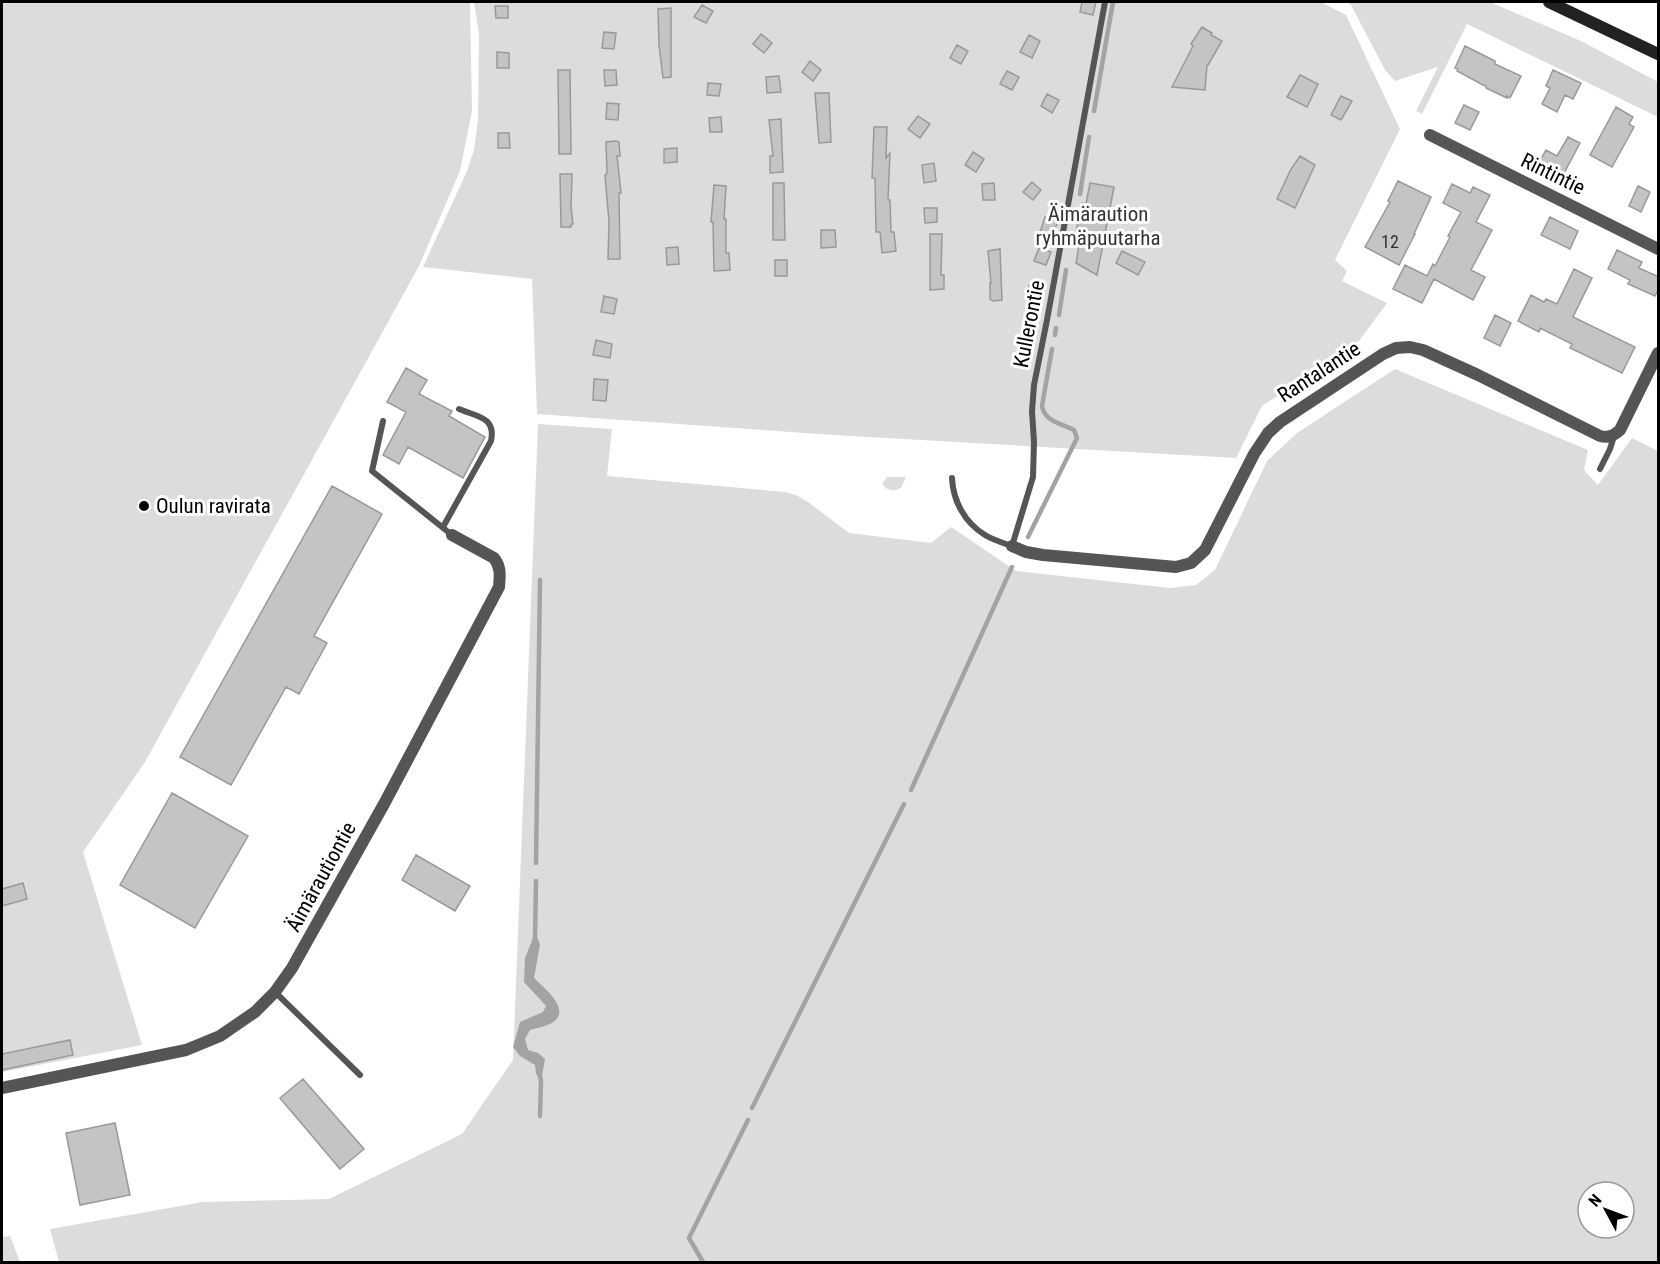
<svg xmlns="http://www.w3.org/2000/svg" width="1660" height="1264" viewBox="0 0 1660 1264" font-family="'Roboto Condensed',sans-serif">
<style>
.green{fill:#dcdcdc;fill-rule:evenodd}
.water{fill:#a3a3a3}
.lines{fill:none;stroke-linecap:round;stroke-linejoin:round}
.stream{stroke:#a3a3a3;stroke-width:4.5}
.building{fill:#c4c4c4;stroke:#999;stroke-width:1.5}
.service{stroke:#555;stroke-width:6}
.minor{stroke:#555;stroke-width:12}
.secondary{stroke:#222;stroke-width:12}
.poi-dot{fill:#000;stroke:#fff;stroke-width:2}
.labels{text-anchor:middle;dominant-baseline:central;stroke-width:6;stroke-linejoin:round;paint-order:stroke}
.number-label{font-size:18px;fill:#313131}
.street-label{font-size:21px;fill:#000;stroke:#fff}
.park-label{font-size:21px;fill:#333;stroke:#fff}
.poi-label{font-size:21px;fill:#000;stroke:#fff;text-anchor:start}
</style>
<rect width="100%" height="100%" fill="#fff"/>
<path class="green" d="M2,2h468l2,109 -12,60 -41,95 -274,496 -62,90 59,193 -140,27z
M474,2h847l25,13 54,114 -65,131 12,11 -5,10 45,22 -28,38 -97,65 -26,52 -402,-23 -297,-21 -5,-135 -109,-12 44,-96 7,-21 4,-30 1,-86z
M1347,2h143l91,39 77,41v35l-191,-93 -45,90 -6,-3 22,-44 -43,14 -10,-11 -34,-65z
M1395,369l193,81 -4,20 14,15 34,-47 26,13v811h-1599l-9,-33 153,-27 126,-3 133,-65 51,-74 25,-636 74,5 -5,47 178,16 11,3 12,7 41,31 82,10 20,-16 65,44 154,17 26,-3 19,-15 52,-109 30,-28zM1588,1192h36v36h-36z
M887,477h19l-5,11c-8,4 -13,3 -19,-4z
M10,1236l10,26h-18v-25z"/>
<path class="water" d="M535,933l5,11 -6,34c9,9 39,32 18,45 -6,3 -15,5 -22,7l-5,9 3,11 10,3 7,6 -4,22 -5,-7 -1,-9 -15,-9 -7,-9 7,-25 23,-10 3,-6 -22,-24 1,-24z"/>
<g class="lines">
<path class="stream" d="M1094,111l19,-109
M1080,194l9,-57
M1059,315l7,-45
M1055,335l1,-7
M1028,537l49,-99 -3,-8c-12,-6 -30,-9 -32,-24l10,-57
M911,790l101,-223
M536,863l4,-283
M535,939l1,-58
M540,1076l1,5 -1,35
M752,1108l152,-304
M703,1262l-14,-24 59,-118"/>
</g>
<path class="building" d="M1082,2h14l-3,13 -13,-3z
M702,5l11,6 -7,12 -12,-6z
M495,6h13v12h-12z
M671,8v69l-8,1 -4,-33 -1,-36z
M1202,27l10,6 -1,2 11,6 -14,24h-1l-2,25 -33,-3 21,-41 -2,-2z
M604,32l12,1 -2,16 -12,-1z
M761,34l11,9 -8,10 -11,-9z
M1029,35l11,6 -8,17 -12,-6z
M957,45l11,6 -7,13 -11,-6z
M1465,46l30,15v3l26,12 -11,22 -3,-2v2l-21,-10v-2l-3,-1 -26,-14 1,-2 -3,-1z
M497,52l12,1v15h-12z
M810,61l11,9 -8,11 -11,-9z
M558,70h12l1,84h-12z
M604,70h12l1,15 -12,1z
M1553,70l28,13 -8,16 -8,-4 -8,17 -15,-8 8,-16 -4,-2z
M1007,71l12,6 -7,13 -12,-6z
M1300,75l18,9 -11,23 -20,-10z
M779,76l2,16 -14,1 -1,-16z
M708,83l13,1 -2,12 -12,-1z
M815,93h14l2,49 -12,1z
M1047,94l12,6 -7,13 -11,-7z
M1341,96l11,5 -11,19 -10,-5z
M607,103l12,1 -1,16 -12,-1z
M1464,105l15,7 -9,18 -15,-7z
M1616,107l17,10 -4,7 5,3 -22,40 -22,-12z
M918,116l12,8 -10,14 -12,-9z
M721,117l1,15h-12l-1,-14z
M781,119l2,53 -13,1v-17h3l-4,-36z
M874,127h13l-1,31 4,-5 -2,47h2l1,32h3l2,19 -14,2 -2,-21h-4l-1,-54h-3z
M498,133h11l1,15h-12z
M1568,137l12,6 -18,34 -24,-13 8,-14 11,6z
M615,141l4,1 1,14h-3l4,37h-2l1,66h-12l1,-37 -4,-47 2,-1 -1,-32z
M677,148v14l-13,1v-14z
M973,152l11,7 -8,13 -11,-7z
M1300,156l15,9 -20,43 -18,-9 14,-30z
M934,163l2,18 -12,2 -2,-18z
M560,174h12l-1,33 2,17h-2v3h-10z
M1398,181l33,16 -17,37h1l-16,31 -34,-18 25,-45 -2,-1z
M1032,182l9,8 -8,10 -10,-8z
M773,183h11l1,57h-12z
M994,183l1,17h-12l-1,-16z
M1090,183l24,4 -17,88 -21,-12 5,-30 -5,-1 6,-29 4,1z
M1452,184l18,9 3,-6 17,8 -14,27 16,8 -21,40 14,7 -12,23 -39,-21 -12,24 -29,-14 12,-24 22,11 6,-12 2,2 15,-29 -2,-1 13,-24 -18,-9z
M714,185l12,1 -2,33h2v34h3l1,17 -16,1 -1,-49h-2z
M1638,186l12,6 -9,20 -12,-6z
M924,208h13v14l-12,1z
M1045,217l13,4 -6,16 -12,-5z
M1550,217l28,14 -8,18 -29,-14z
M821,230h14l1,17 -15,1z
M930,234h12l-1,41h3v14l-14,1z
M678,247l1,17 -12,1 -1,-17z
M1039,248l12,4 -5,13 -12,-4z
M1000,249l2,51 -9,1 -3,-2v-16h1l-3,-32z
M1617,250l25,12 -3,6 20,9v11l-4,8 -27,-12 2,-4 -22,-11z
M1122,251l23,11 -7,13 -22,-12z
M775,260h12v16h-12z
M1574,269l18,9 -19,39 62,30 -13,26 -52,-25 2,-4 -32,-16 -1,4 -21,-11 13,-26 13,7 2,-3 11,5z
M1029,285l14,2 -2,15 -14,-2z
M604,296l13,3 -3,15 -13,-2z
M1495,315l16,8 -11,23 -16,-8z
M596,340l16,4 -2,14 -17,-3z
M406,368l21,12 -8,14 33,17 -3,5 36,21 -22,41 -55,-31 -9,17 -16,-9 23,-43 -19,-10z
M594,379l14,1 -2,21 -13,-1z
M332,486l50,28 -68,122 13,7 -28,51 -13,-7 -55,98 -51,-28z
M172,793l76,43 -53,92 -75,-43z
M416,855l54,31 -15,25 -53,-31z
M23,883l4,16 -25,7v-17z
M70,1040l3,15 -71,15v-16z
M303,1079l61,70 -24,20 -60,-71z
M115,1123l15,72 -50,10 -14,-72z"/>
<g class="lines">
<path class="service" d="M383,421l-11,50 80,64
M1600,469l10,-20 4,-13
M952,478c1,23 13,45 33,57 8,5 18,8 27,11l21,-69 1,-35 -2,-31 2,-26 13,-65 58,-318
M443,527l48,-86c5,-24 -13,-24 -32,-32
M275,992l85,83"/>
<path class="minor" d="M1430,135l228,114
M1012,546l14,6 17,3 133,12 15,-4 14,-13 49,-96 14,-21 12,-11 103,-68 13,-6 14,-1 13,3 55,25 122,61c9,2 13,0 20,-6l38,-77
M2,1088l184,-38 34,-14 35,-24 20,-20 17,-24 92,-164 115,-217c1,-12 2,-20 -5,-29l-42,-23"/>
<path class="secondary" d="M1549,2l109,52"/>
</g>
<circle class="poi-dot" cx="144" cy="506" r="6"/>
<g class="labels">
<g class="number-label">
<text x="1390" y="241">12</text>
</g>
<g class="street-label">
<text transform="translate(1553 174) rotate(26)">Rintintie</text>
<text transform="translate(1029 324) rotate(-79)">Kullerontie</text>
<text transform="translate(1319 372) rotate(-33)">Rantalantie</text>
<text transform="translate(321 877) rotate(-61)">Äimärautiontie</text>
</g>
<g class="park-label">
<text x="1098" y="214">Äimäraution<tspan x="1098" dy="24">ryhmäpuutarha</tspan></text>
</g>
<g class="poi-label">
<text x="156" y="506">Oulun ravirata</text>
</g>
</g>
<rect width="1660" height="1264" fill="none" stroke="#000000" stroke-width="6"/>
<g transform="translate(1606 1210) rotate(311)"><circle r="28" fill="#ffffff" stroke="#999999" stroke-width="1.5"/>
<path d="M0-4.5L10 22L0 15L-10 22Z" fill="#000000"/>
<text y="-9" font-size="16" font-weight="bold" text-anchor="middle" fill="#000000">N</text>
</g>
</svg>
